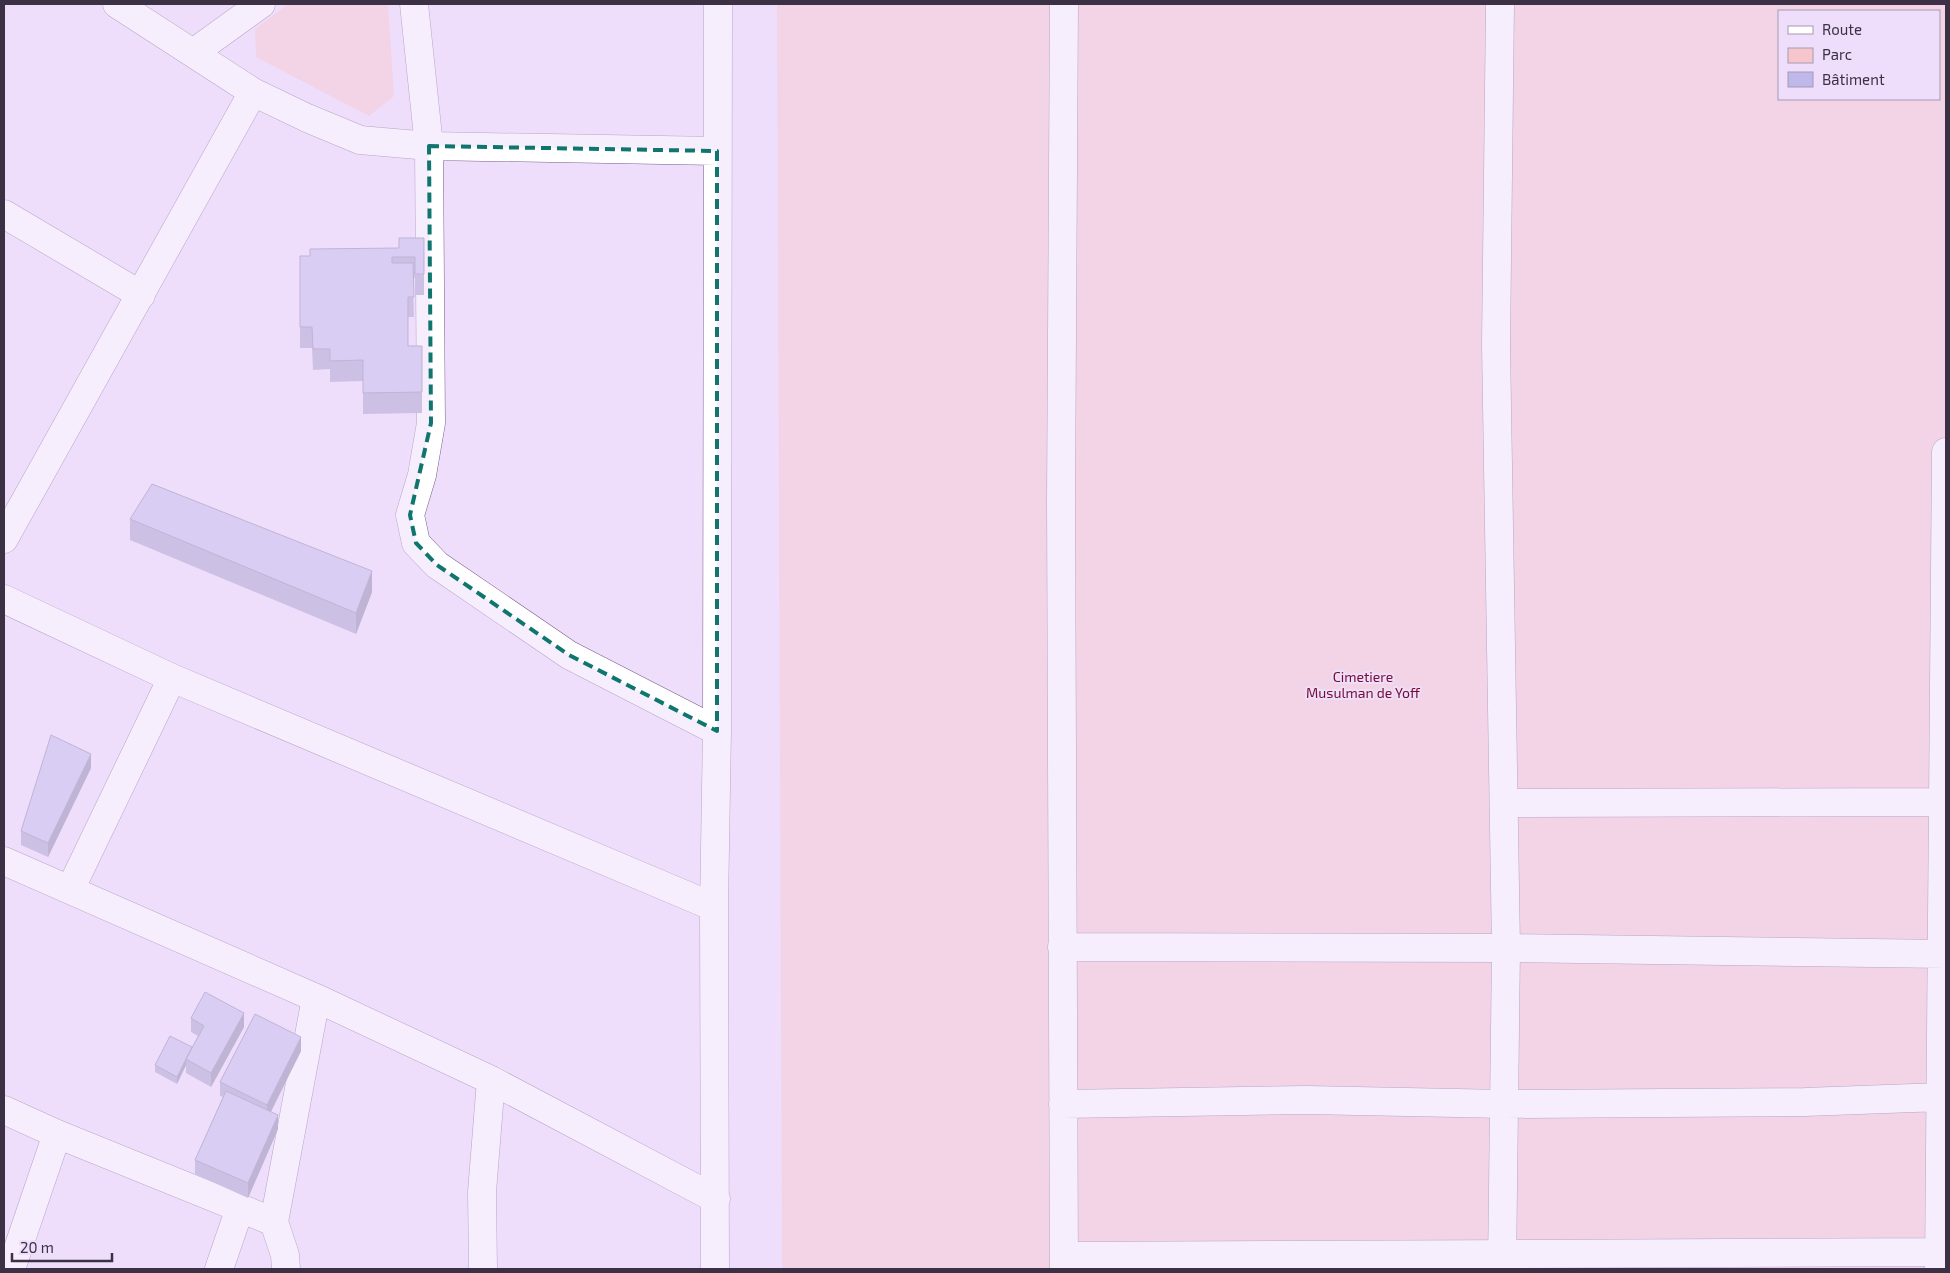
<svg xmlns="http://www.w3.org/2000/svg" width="1950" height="1273" viewBox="0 0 1950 1273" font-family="'Exo 2',sans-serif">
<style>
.green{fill:#f5c7cd;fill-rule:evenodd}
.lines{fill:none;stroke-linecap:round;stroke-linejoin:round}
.minor-casing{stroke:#775f89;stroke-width:29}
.minor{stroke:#fff;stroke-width:28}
.wall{fill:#a39eca}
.shaded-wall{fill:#8581a4}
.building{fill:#beb8eb;stroke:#8581a4}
.marked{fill:none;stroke:#0f766e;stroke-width:4;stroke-dasharray:10 6;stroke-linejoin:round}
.labels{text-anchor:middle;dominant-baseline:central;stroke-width:4;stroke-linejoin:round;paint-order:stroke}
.park-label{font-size:14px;fill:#750b2e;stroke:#eedefb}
</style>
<rect width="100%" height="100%" fill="#eedefb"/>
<path class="green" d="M288,4h100l6,92 -25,20 -113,-59 -1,-28z
M777,4h1169v1265h-1164zM1779,11h160v88h-160z"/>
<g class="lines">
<g class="minor-casing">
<path id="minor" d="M117,4l136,88 54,26 53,22 69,6 288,5
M414,4l15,142 2,277 -9,52 -12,40 6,28 21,22 132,90 148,76
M1500,4l-4,341 10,603 -4,321
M193,53l68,-49
M4,214l137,81
M4,539l249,-447
M4,599l168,79 542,229
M1504,803l439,-1
M4,861l312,137 175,82 225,119
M70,890l102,-212
M1062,947l444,1 440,6
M1063,1104l244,-4 198,4 161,-1 139,-1 136,-5
M4,1110l53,24 217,88
M1064,1256l876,-4
M11,1269l46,-135
M219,1269l21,-61
M286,1269l-1,-14 -11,-33 42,-224
M483,1269l-1,-77 9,-112
M715,1269l-1,-362 3,-176 1,-727
M1064,1269l-3,-768 3,-497
M1939,1269l7,-817"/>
</g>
<use href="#minor" class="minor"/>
</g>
<path class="wall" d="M424,238v57h-9v-17h-2l1,39h-6v29h14v67l-59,1v-33l-33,1v-13l-17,1 -1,-22h-12v-92h10l89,-8z
M130,519l242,73 -16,42 -226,-94z
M91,768l-43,89 -27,-12v-14z
M191,1018l53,9 -33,60 -25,-14v-8l-9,19 -22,-12v-7l37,-18 6,-11 -7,-4z
M301,1051l-30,61 7,17 -30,69 -53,-24v-14l28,-63 -3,-1v-14z"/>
<path class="shaded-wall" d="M372,571v21l-16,42v-21z
M91,754v14l-43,89v-14z
M244,1013v14l-33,60v-14z
M301,1037v14l-34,68v-14z
M186,1059v6l-9,19v-7z
M278,1115v14l-30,69v-15z"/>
<path class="building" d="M399,238h25v36h-9v-17h-23v6h21l1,34h-6v49h14v46l-59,1v-33l-33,1v-12h-17l-1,-22h-12v-71h10v-7l89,-1z
M152,484l220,87 -16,42 -226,-94z
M51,735l40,19 -43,89 -27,-12z
M205,992l39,21 -33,60 -25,-14 18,-33 -13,-8z
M255,1014l46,23 -34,68 -47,-23z
M170,1036l22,11 -15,30 -22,-12z
M226,1091l52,24 -30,68 -53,-23z"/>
<path d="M0 0H1950V1273H0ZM429,146l288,5v580l-148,-76 -132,-90 -21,-22 -6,-28 21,-92z" fill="#eedefb" fill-opacity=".55" fill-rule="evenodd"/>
<path class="marked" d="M429,146l288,5v580l-148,-76 -132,-90 -21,-22 -6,-28 21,-92z"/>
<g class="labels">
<g class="park-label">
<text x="1363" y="676">Cimetiere<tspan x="1363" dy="16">Musulman de Yoff</tspan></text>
</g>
</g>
<rect width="1950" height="1273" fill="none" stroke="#3c3144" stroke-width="10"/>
<rect x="1778" y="10" width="162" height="90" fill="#eedefb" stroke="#a799b2"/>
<rect x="1788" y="26" width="25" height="8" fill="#ffffff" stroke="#a799b2"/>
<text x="1822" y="35" font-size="15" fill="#3c3144">Route</text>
<rect x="1788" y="48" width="25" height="15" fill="#f5c7cd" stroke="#a799b2"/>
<text x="1822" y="60" font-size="15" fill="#3c3144">Parc</text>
<rect x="1788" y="72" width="25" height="15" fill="#beb8eb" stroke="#a799b2"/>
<text x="1822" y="85" font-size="15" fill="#3c3144">Bâtiment</text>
<path d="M12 1253v8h100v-8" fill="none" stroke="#3c3144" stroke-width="2.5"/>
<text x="20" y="1253" font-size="15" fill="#3c3144" stroke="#eedefb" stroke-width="4" paint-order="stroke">20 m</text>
</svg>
